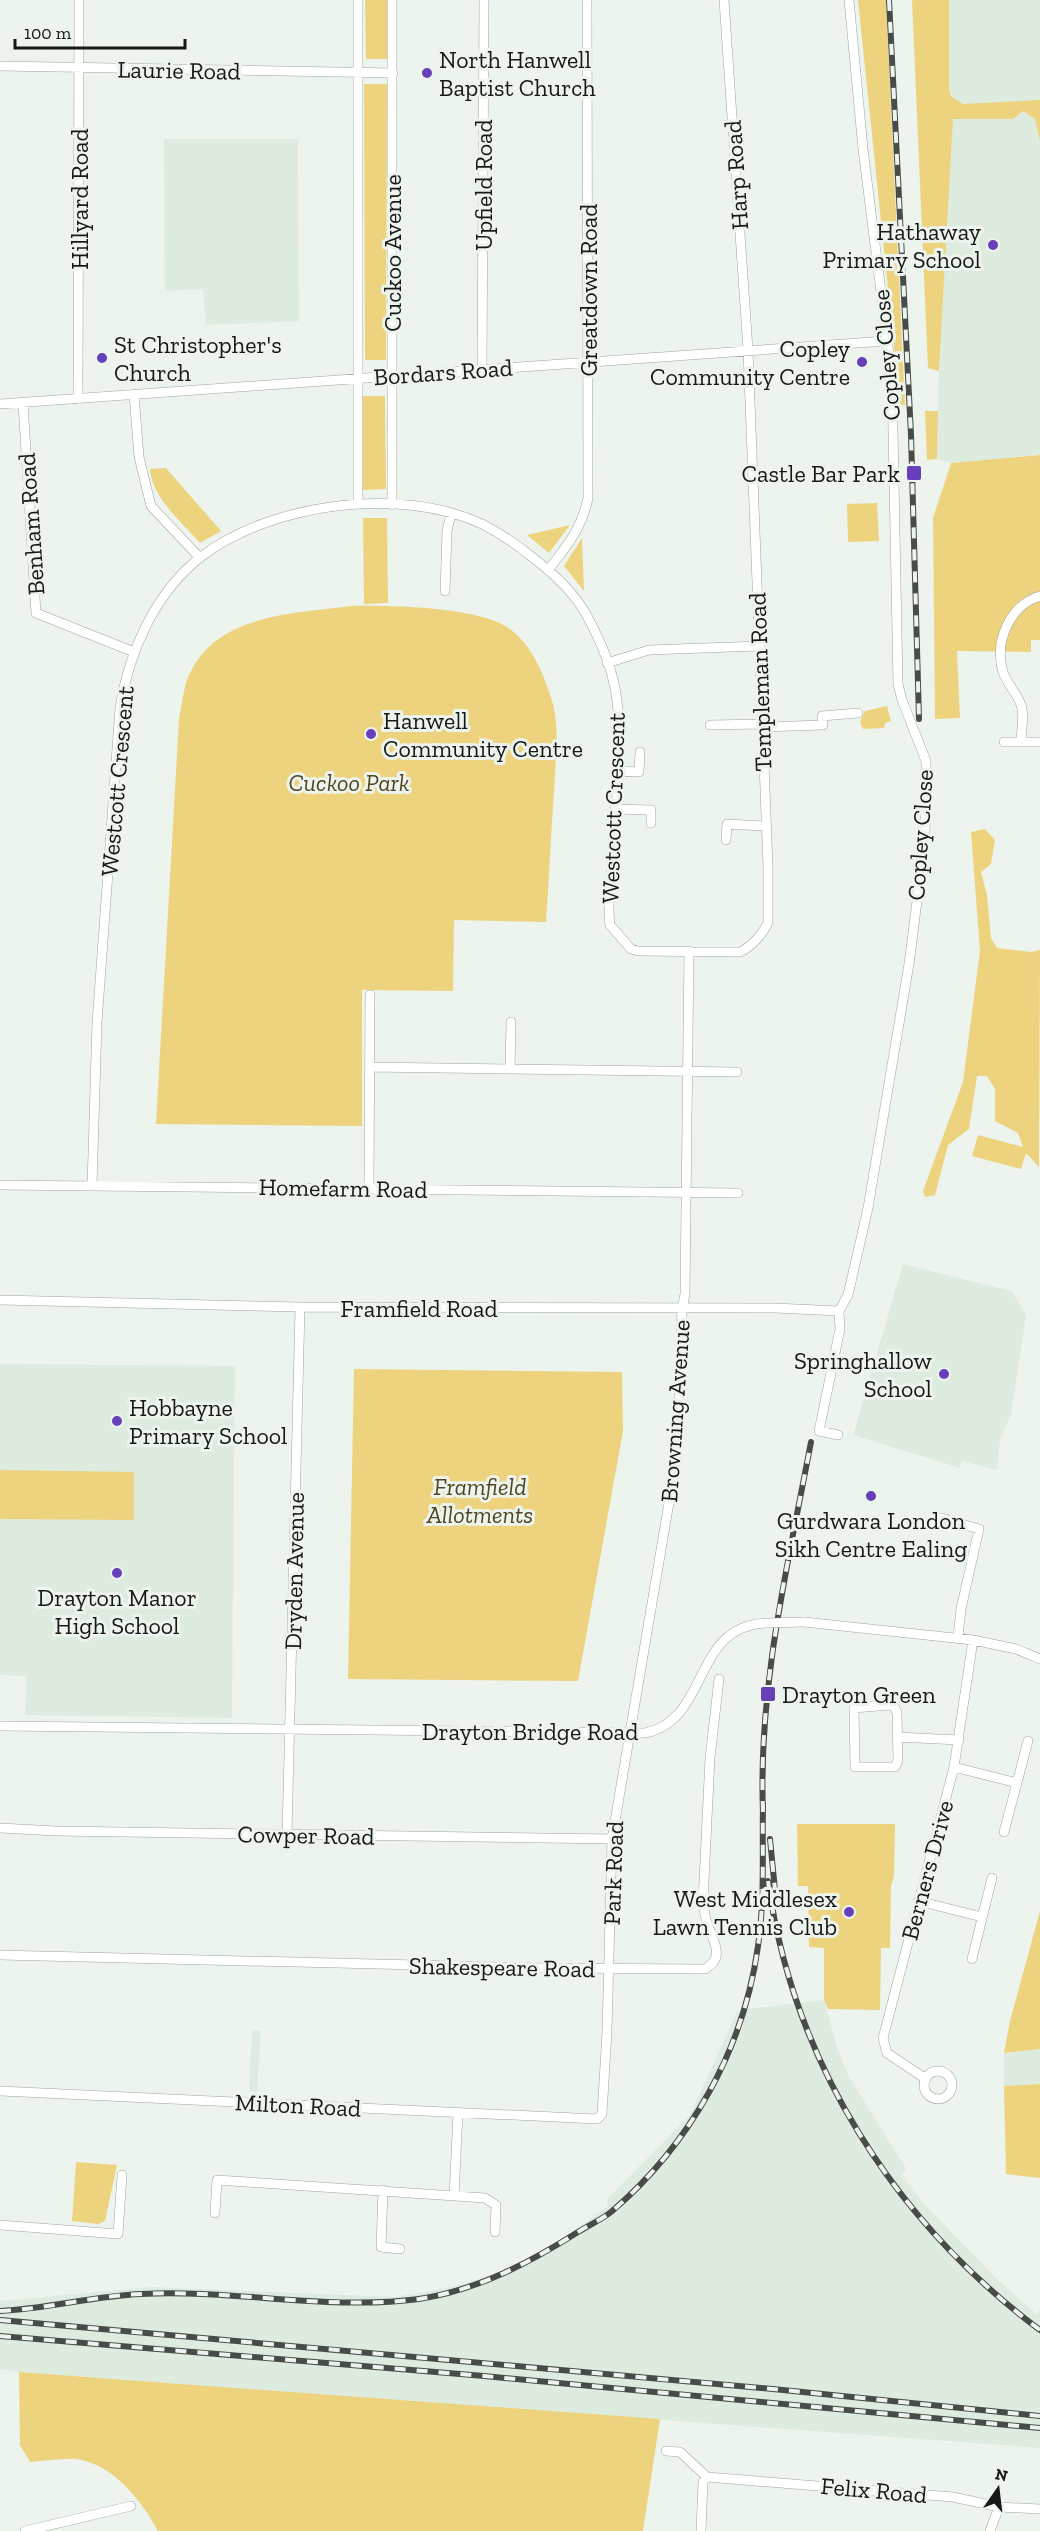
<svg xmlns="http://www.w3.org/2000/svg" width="1040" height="2531" viewBox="0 0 1040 2531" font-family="'Zilla Slab',serif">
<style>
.built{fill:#deece0}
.green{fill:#edd37d}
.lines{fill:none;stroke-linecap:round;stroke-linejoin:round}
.minor-casing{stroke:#9ea59f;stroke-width:10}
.minor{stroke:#fff;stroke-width:9}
.rail-casing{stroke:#484c49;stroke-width:6}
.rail{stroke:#edf4ee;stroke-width:4;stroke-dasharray:11;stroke-linecap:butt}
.minor-bridge-casing{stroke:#9ea59f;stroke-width:10;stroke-linecap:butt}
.minor-bridge{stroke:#fff;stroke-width:9}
.poi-dot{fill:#6740b9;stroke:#edf4ee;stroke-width:2}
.labels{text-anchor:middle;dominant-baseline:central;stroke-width:6;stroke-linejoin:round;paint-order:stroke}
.poi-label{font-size:24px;fill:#161917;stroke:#edf4ee;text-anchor:start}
.street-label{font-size:24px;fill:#161917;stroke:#edf4ee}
.park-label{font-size:24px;font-style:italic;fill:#514621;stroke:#edf4ee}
</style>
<rect width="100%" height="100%" fill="#edf4ee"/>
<path class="built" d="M949,0h91v455l-89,8 -14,-4 2,-88 15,-273 -5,-8z
M164,139h134l1,182 -93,4 -3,-36 -38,2z
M903,1264l109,27 14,25 -15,99 -11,24 -3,31 -35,-9 -2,7 -107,-33z
M0,1364l235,2 -3,352 -207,-3 2,-39 -27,-1z
M824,2000l13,47 11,28 59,95 -6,5 23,29 73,75 39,35 4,-4v138l-1021,-76 -19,-3v-68l152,-14 243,10 58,-10 51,-16 54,-29 49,-35 1,-9 82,-83 48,-105z
M252,2030l9,1 -4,61 -8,-1z
M1040,2049v35l-36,2v-33z"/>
<path class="green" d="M365,0h22v59h-21z
M858,0h28l19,406 -5,-2z
M912,0h37v90l2,6 12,8 77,-4v41l-5,-22 -12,-8 -10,8h-60l-14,252 -11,-3z
M364,84h23l-1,276h-21z
M363,396h22l1,93 -23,1z
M925,411h13l-1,48 -10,1z
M1040,455v185h-9v12l-74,-1 3,67 -25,1 -2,-201 18,-55z
M166,468l55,63 -21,12c-18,-21 -48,-45 -50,-74z
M877,503l2,38 -31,1 -1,-38z
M363,518h24l1,85 -24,1z
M570,525l-21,28 -22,-18z
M582,538l2,53 -20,-25z
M351,606c39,-1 124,1 156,21 25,16 38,50 46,77 7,28 2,59 1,87 -3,44 -5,87 -8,131l-92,-2 -1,71 -91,-1v136l-206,-2 23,-405c2,-12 4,-24 7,-36 24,-69 105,-69 165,-77z
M887,706l4,15 -6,2 -1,5 -21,1 -3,-7 5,-11z
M985,829l10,11 -4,24 -10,8 6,23 4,43 6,10 34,4 9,-2 -1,217 -13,-14 -5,16 -49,-13 6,-21 45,12 -5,-14 -23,-12v-32l-8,-13h-10l-8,53 -21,16 -13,50 -10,2 -2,-6 40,-109 17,-131 -9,-119z
M354,1369l268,3 1,59 -45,250 -230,-2z
M0,1470l134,2v48l-134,-1z
M797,1824h98l-1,52 -3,10 -1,62h-9l-1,62 -52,-1 -4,-9v-52l-15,-1 -1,-61h-10z
M1040,1911v138l-36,4 6,-32z
M1040,2084v94l-34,-4 -2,-88z
M76,2162l41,3 -12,56 -7,3 -26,-3z
M19,2372l641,47 -17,112h-485c-17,-31 -44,-66 -81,-72 -15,-1 -32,2 -47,3l-10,-17z"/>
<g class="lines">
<g class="minor-casing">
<path id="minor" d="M358,0v504
M0,66l393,7
M482,369l2,-369
M134,394l5,63 12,49 49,52
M78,399l1,-399
M23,403l13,210 98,39
M0,404l886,-63
M392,505v-505
M549,569c18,-23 33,-41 39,-71l-1,-498
M445,591l2,-60 4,-18
M607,663l42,-13 110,-4
M710,725l51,-1
M761,727l62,-2 -1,-9 36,-3
M1004,742h35
M1021,742c0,-11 4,-28 0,-37 -4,-12 -14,-21 -18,-33 -9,-31 7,-67 37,-76
M617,771l22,1 1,-20
M615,809l36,1v13
M726,840l1,-16 38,2
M370,1067l367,5
M510,1069l1,-47
M0,1185l738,8
M92,1185l5,-162 23,-315c9,-56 35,-116 82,-152 71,-53 198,-70 280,-32 18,9 34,20 50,33 21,16 41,34 54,57 12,22 24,49 29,74 10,55 0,116 -3,172 -1,21 -5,44 -2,65l21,24 7,2 102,1c11,-5 24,-19 28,-30v-55l-20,-517 -24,-350
M369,1189l1,-194
M0,1300l300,7 475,1 64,3
M838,1435l-19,-4 21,-102 -1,-18 9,-16 20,-87 41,-244 16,-126 1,-77 -24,-61 -4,-16 -6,-305 -29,-230 -14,-149
M942,1518l37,11 -18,80 -3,28
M804,1622l169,18 43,9 24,10
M890,1705l5,3 2,5 1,48 -3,6h-40l-1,-59z
M0,1726l645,7c66,-13 46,-109 123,-110
M897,1737l62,3
M954,1767l63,16
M0,1828l56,3 556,8
M1004,1832l24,-91
M287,1834l13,-527
M918,1901l64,16
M0,1955l540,13 165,1c20,-11 9,-27 3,-43 -3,-8 -4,-16 -5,-24l7,-144 9,-79
M972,1959l20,-81
M924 2085a14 14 0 1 1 28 0a14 14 0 1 1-28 0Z
M926,2079l-39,-26 -4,-15 71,-271 19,-127
M0,2091l597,28 5,-5 5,-82 5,-193 61,-360 5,-47 4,-123 3,-15 4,-343
M383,2190l-2,57 19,2
M454,2196l4,-83
M215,2213l2,-33 268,18 11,7 -1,27
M0,2225l118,9 4,-59
M666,2451l14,1 27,25
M707,2477l246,20 46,10 41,2
M25,2531l106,-25
M701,2531l2,-49 4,-5
M990,2531l9,-24"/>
</g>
<use href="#minor" class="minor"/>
<g class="rail-casing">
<path id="rail" d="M889,0l22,435 8,284
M763,1812c-5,-125 25,-248 48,-370
M770,1839l5,51
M768,1881c25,181 126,340 272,449
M0,2311c47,-2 93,-15 141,-17 91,-5 187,17 278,5 59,-9 110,-36 159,-67 11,-7 23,-12 33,-20 79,-67 133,-163 147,-266 7,-47 4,-95 5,-142
M0,2320l773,69 267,27
M0,2336l484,40 556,52"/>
</g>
<use href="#rail" class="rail"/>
<g class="minor-bridge-casing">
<path id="minor-bridge" d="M768,1623l36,-1"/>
</g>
<use href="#minor-bridge" class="minor-bridge"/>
</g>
<g class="poi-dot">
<circle cx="427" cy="73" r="6"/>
<circle cx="993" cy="245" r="6"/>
<circle cx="102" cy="358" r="6"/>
<circle cx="862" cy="362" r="6"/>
<rect x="906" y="465" width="16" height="16" rx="3"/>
<circle cx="371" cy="734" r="6"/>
<circle cx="944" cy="1374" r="6"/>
<circle cx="117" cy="1421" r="6"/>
<circle cx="871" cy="1496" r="6"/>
<circle cx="117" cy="1573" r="6"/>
<rect x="760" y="1686" width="16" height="16" rx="3"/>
<circle cx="849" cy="1912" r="6"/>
</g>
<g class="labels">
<g class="poi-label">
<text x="439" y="59">North Hanwell<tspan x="439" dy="28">Baptist Church</tspan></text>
<text x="981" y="231" text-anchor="end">Hathaway<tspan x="981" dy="28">Primary School</tspan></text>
<text x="114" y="344">St Christopher's<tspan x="114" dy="28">Church</tspan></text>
<text x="850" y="348" text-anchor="end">Copley<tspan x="850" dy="28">Community Centre</tspan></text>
<text x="900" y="473" text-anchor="end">Castle Bar Park</text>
<text x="383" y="720">Hanwell<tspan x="383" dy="28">Community Centre</tspan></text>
<text x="932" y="1360" text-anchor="end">Springhallow<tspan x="932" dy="28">School</tspan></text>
<text x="129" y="1407">Hobbayne<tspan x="129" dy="28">Primary School</tspan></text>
<text x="871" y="1520" text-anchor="middle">Gurdwara London<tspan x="871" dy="28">Sikh Centre Ealing</tspan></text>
<text x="117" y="1597" text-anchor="middle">Drayton Manor<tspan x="117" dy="28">High School</tspan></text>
<text x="782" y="1694">Drayton Green</text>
<text x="837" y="1898" text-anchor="end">West Middlesex<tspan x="837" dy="28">Lawn Tennis Club</tspan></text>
</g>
<g class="street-label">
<text transform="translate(179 70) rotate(1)">Laurie Road</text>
<text transform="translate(736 175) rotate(-94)">Harp Road</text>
<text transform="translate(483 185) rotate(-90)">Upfield Road</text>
<text transform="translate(79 199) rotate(-90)">Hillyard Road</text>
<text transform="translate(392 253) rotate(-90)">Cuckoo Avenue</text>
<text transform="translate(588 290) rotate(-90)">Greatdown Road</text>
<text transform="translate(886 355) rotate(-95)">Copley Close</text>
<text transform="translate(443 372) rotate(-4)">Bordars Road</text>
<text transform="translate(31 524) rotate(-94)">Benham Road</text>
<text transform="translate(760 682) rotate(-92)">Templeman Road</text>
<text transform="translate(117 781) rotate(-85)">Westcott Crescent</text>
<text transform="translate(613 808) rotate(-88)">Westcott Crescent</text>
<text transform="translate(920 835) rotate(-86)">Copley Close</text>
<text transform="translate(343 1188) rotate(1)">Homefarm Road</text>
<text x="419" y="1308">Framfield Road</text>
<text transform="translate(675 1411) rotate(-86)">Browning Avenue</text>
<text transform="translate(294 1571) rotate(-89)">Dryden Avenue</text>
<text x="530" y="1731">Drayton Bridge Road</text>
<text transform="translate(306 1835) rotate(1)">Cowper Road</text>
<text transform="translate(927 1870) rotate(-75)">Berners Drive</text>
<text transform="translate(613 1873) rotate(-88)">Park Road</text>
<text transform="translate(502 1967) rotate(1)">Shakespeare Road</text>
<text transform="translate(298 2105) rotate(3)">Milton Road</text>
<text transform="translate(874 2490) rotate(5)">Felix Road</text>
</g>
<g class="park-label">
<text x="349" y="782">Cuckoo Park</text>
<text x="480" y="1486">Framfield<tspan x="480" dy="28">Allotments</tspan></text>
</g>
</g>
<g transform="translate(998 2489) rotate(14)" stroke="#edf4ee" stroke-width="4.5" paint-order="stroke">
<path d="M0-4.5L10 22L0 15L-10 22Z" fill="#161917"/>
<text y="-9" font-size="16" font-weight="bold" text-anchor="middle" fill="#161917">N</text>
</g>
<path d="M15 39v9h170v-9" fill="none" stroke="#161917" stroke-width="3"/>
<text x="24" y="39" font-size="18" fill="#161917" stroke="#edf4ee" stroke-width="4.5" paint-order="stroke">100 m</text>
</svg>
